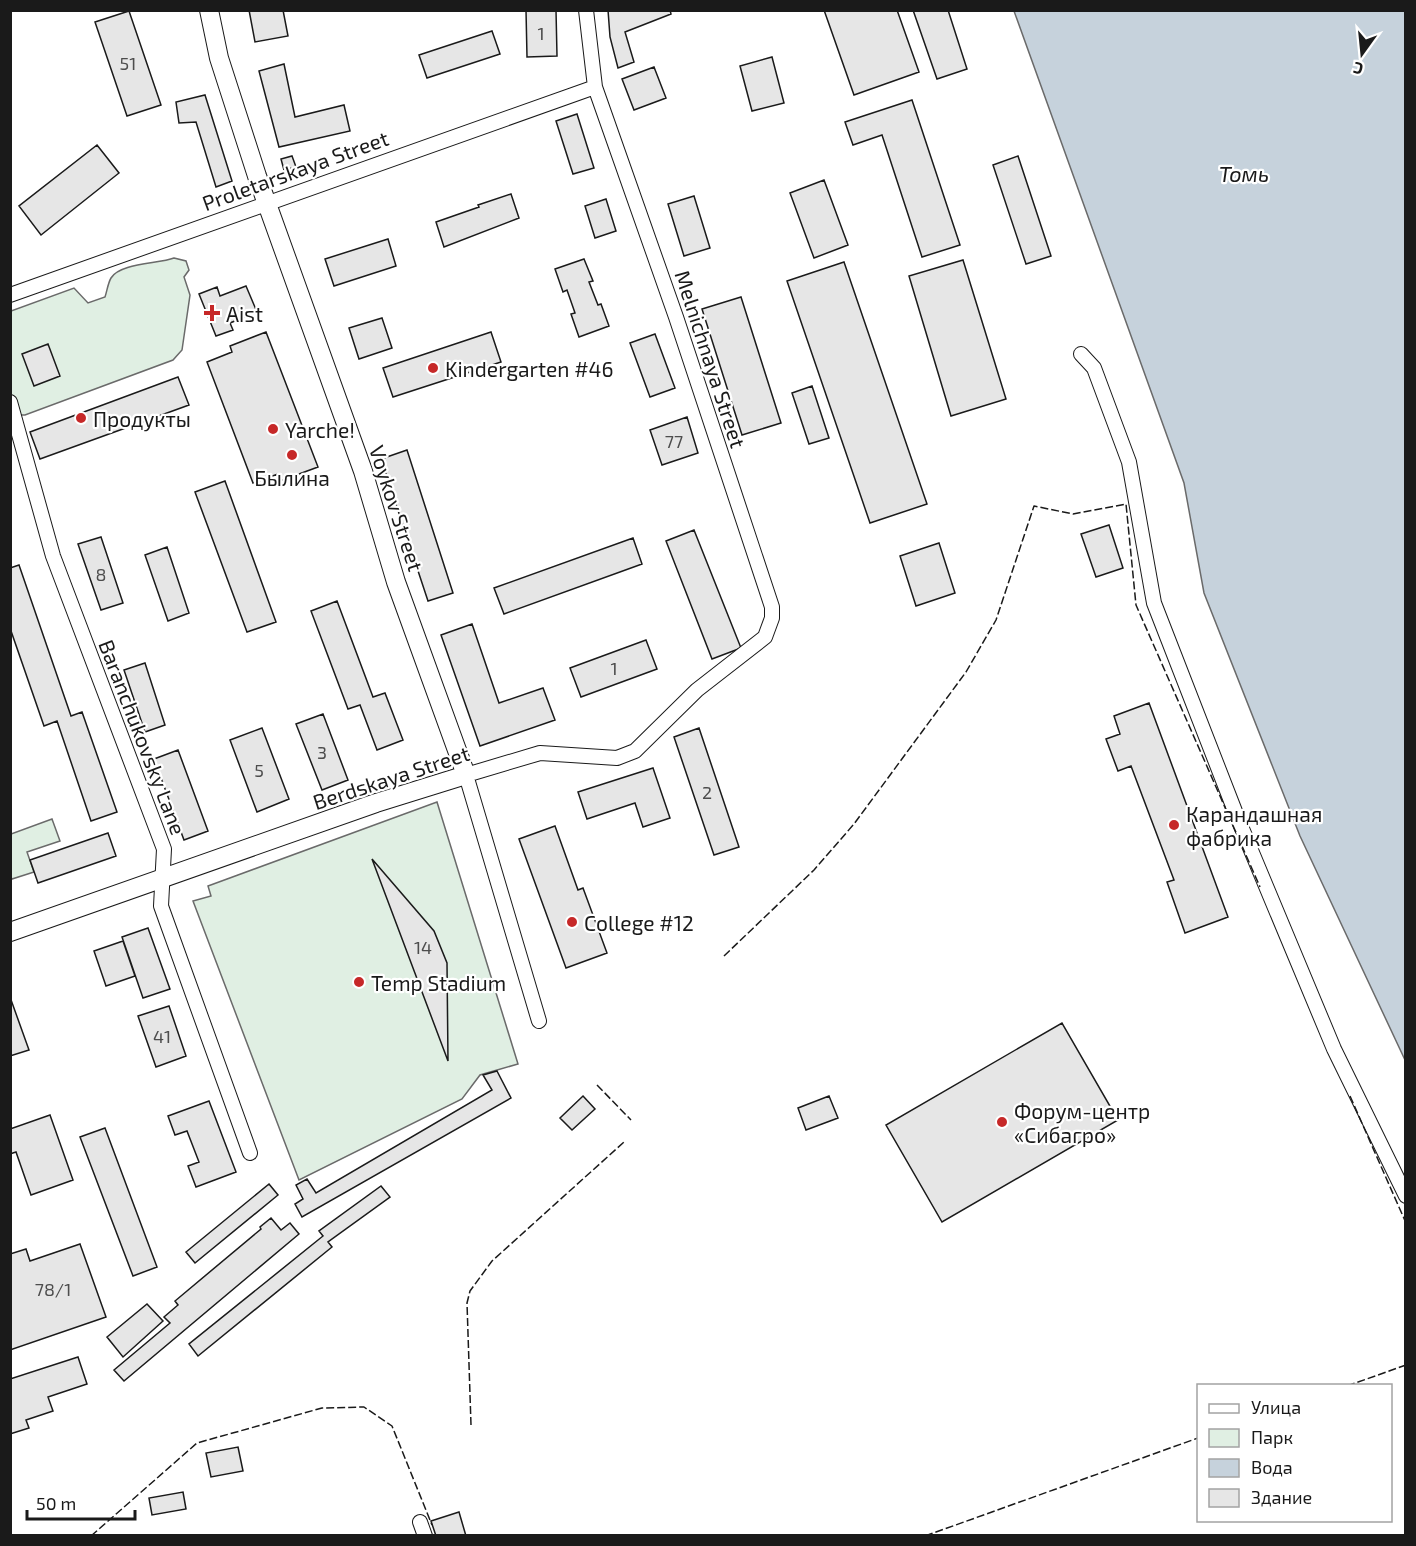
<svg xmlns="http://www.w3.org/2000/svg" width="1416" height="1546" viewBox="0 0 1416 1546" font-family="'Exo 2',sans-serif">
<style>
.green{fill:#e0efe3;stroke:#6a6a6a;stroke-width:1.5}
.water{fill:#c6d2dc;stroke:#6a6a6a;stroke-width:1.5}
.building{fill:#e6e6e6;stroke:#1a1a1a;stroke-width:1.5}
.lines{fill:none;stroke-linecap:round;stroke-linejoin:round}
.street-casing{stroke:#1a1a1a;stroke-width:16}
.secondary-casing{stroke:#1a1a1a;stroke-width:20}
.street{stroke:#fff;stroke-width:14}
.secondary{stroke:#fff;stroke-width:18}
.fence{stroke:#1a1a1a;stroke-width:1.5;stroke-dasharray:8 3;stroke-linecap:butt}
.poi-dot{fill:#c62828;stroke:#fff;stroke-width:2}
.labels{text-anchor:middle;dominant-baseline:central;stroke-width:4.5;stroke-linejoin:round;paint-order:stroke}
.number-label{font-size:18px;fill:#4d4d4d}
.street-label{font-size:21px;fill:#1a1a1a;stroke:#fff}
.poi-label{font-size:21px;fill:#1a1a1a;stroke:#fff;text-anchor:start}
.water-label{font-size:22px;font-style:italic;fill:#1a1a1a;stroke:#fff}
</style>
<rect width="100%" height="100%" fill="#fff"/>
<path class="green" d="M174,258l12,3 3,9 -5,7 6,18 -8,55 -9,10 -148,55h-14v-104l63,-23 14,15 17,-6c2,-6 3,-14 6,-19 9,-15 47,-14 63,-20z
M437,802l81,262 -38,11 -18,24 -163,81 -106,-279 18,-5 -3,-10z
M52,819l8,22 -33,11 7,20 -22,7 -2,-4 1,-41z"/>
<path class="water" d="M1014,11h391v1049l-105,-224 -96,-243 -20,-110z"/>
<path class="building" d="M249,10h34l5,26 -33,6z
M526,10h30l1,46 -30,1z
M608,10h62l1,4 -46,18 9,30 -16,6 -8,-31z
M824,10h73l22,62 -65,23z
M913,10h35l19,59 -30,10z
M129,11l32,94 -34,11 -32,-94z
M492,31l8,23 -73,24 -8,-23z
M772,57l12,46 -32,8 -12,-45z
M284,64l11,53 49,-12 6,26 -71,16 -20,-76z
M654,67l12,31 -32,12 -12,-31z
M205,95l27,86 -16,6 -20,-65 -17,1 -3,-21z
M912,100l48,145 -38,12 -40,-122 -29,10 -8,-23z
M577,114l17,54 -21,6 -17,-53z
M97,145l22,28 -78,62 -22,-29z
M292,156l4,11 -12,3 -3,-11z
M1018,156l33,100 -25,8 -33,-99z
M824,180l24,65 -34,13 -24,-65z
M511,194l8,24 -75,29 -8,-25 43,-15 -1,-2z
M694,196l16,52 -26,8 -16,-52z
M606,199l10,32 -21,7 -10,-32z
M388,239l8,27 -62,20 -9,-27z
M584,259l9,22 -4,1 9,23 3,-1 8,22 -30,11 -8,-23 4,-1 -8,-23 -4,2 -8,-23z
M963,260l43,139 -55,17 -42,-140z
M844,262l83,242 -57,19 -83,-242z
M246,286l11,26 -27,11 3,7 -17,6 -17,-42 18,-7 3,9z
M741,297l40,126 -39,12 -40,-126z
M382,318l10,30 -33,11 -10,-31z
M266,332l52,135 -38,14 -2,-7 -25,9 -46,-121 25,-10 -2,-6z
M491,332l10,30 -108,35 -10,-29z
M655,334l20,54 -25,9 -20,-54z
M48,344l12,32 -26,10 -12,-32z
M178,377l11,28 -149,54 -10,-27z
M812,386l17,52 -20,6 -17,-51z
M687,417l11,36 -36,12 -12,-35z
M407,450l46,143 -25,8 -47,-142z
M225,481l51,141 -29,10 -52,-140z
M1109,525l14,43 -27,9 -15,-43z
M694,530l47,118 -29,11 -46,-118z
M101,537l22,66 -22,7 -23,-66z
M633,538l9,26 -138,50 -10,-26z
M939,543l16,50 -39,13 -16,-50z
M167,547l22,66 -21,8 -23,-66z
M19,565l52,151 11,-4 35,100 -26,9 -34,-100 -13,5 -34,-98v-60z
M337,601l36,96 12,-4 18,47 -26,10 -17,-45 -12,4 -37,-98z
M472,624l27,79 44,-15 12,32 -75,26 -39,-111z
M646,640l11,29 -76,28 -11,-29z
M145,663l20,62 -20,7 -21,-62z
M1149,703l79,214 -43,16 -18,-51 7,-2 -43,-114 -13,5 -12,-32 14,-5 -6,-18z
M323,714l25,66 -26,10 -26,-66z
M262,728l27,71 -32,13 -27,-72z
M699,728l40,119 -25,8 -40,-118z
M178,750l30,81 -24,9 -30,-81z
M653,768l17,50 -27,9 -8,-24 -48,16 -9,-27z
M555,826l23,64 5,-2 24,65 -41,15 -47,-129z
M108,833l8,23 -78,27 -8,-23z
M372,859l62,72 13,32 1,98z
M148,928l22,61 -27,9 -21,-61z
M123,941l12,35 -29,10 -12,-35z
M10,997l19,53 -19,6z
M169,1006l17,50 -30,11 -18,-51z
M1062,1023l56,97 -176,102 -56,-97z
M497,1071l14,27 -209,119 -7,-13 8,-5 -7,-14 11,-6 9,14 176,-103 -9,-15z
M583,1096l12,13 -23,21 -12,-12z
M829,1096l9,22 -32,12 -8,-22z
M209,1101l27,71 -40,15 -8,-21 11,-4 -12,-31 -12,4 -7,-19z
M50,1115l23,65 -42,15 -15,-43 -6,2v-25z
M105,1128l52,139 -24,9 -53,-139z
M269,1184l9,11 -83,68 -9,-11z
M381,1186l9,11 -62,45 4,5 -134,109 -9,-12 134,-108 -4,-5z
M271,1218l10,12 9,-7 9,11 -175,147 -10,-11 56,-47 -6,-6 14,-12 -3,-4 86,-72 -1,-2z
M80,1244l26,73 -96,33v-96l16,-5 4,12z
M147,1304l16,17 -40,36 -16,-20z
M78,1357l9,27 -39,13 5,14 -27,9 3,8 -19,6v-55z
M238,1447l5,24 -32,6 -5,-24z
M183,1492l3,17 -34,6 -3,-17z
M459,1512l7,24h-30l-5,-15z"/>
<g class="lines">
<g class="street-casing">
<path id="street" d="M10,295l585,-208
M1081,354l13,14 35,94 25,141 84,216 96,230 72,147
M10,402l43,154 111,293 -3,57 89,247
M539,1021l-73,-246 74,-22 77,5 18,-7 62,-61 68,-53 7,-19v-11l-96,-290 -81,-230 -9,-77
M420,1522l5,14"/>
</g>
<g class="secondary-casing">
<path id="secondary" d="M10,932l366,-129 90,-28 -70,-193 -33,-111 -106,-295 -38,-118 -10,-48"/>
</g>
<use href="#street" class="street"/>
<use href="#secondary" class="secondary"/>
<path class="fence" d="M724,956l90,-86 40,-46 112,-152 30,-52 38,-114 39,8 53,-10 10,101 124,282
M597,1085l34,35
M1350,1096l56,127
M1347,1386l59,-21
M471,1425l-4,-122 3,-12 22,-30 132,-119
M91,1536l106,-93 125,-35 42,-1 28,19 40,99
M925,1536l273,-98"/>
</g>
<g class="poi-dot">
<path d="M209 304h6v6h6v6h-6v6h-6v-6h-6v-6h6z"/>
<circle cx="433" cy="368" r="6"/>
<circle cx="81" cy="418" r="6"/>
<circle cx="273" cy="429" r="6"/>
<circle cx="292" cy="455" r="6"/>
<circle cx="1174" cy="825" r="6"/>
<circle cx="572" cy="922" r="6"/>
<circle cx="359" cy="982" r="6"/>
<circle cx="1002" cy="1122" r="6"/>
</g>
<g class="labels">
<g class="number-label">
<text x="541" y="33">1</text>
<text x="128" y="63">51</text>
<text x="674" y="441">77</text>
<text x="101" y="574">8</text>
<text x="614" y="668">1</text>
<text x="322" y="752">3</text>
<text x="259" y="770">5</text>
<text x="707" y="792">2</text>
<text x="423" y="947">14</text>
<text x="162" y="1036">41</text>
<text x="53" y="1289">78/1</text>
</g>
<g class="street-label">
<text transform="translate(295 170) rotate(-20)">Proletarskaya Street</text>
<text transform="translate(711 359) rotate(72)">Melnichnaya Street</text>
<text transform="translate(397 508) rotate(72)">Voykov Street</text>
<text transform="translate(143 737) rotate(69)">Baranchukovsky Lane</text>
<text transform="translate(391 777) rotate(-18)">Berdskaya Street</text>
</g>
<g class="poi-label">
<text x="226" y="313">Aist</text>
<text x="445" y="368">Kindergarten #46</text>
<text x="93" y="418">Продукты</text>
<text x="285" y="429">Yarche!</text>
<text x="292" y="477" text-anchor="middle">Былина</text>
<text x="1186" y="813">Карандашная<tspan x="1186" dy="24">фабрика</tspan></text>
<text x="584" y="922">College #12</text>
<text x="371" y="982">Temp Stadium</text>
<text x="1014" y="1110">Форум-центр<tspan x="1014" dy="24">«Сибагро»</tspan></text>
</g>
<g class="water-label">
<text x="1244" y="173">Томь</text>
</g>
</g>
<rect width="1416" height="1546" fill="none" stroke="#1a1a1a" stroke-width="24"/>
<rect x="1197" y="1384" width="195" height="138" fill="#ffffff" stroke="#a3a3a3" stroke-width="1.5"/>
<rect x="1209" y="1404" width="30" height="9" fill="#ffffff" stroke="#a3a3a3" stroke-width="1.5"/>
<text x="1251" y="1414" font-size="18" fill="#1a1a1a">Улица</text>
<rect x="1209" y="1429" width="30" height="18" fill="#e0efe3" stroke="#a3a3a3" stroke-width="1.5"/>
<text x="1251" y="1444" font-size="18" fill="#1a1a1a">Парк</text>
<rect x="1209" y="1459" width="30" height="18" fill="#c6d2dc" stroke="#a3a3a3" stroke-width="1.5"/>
<text x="1251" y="1474" font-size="18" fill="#1a1a1a">Вода</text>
<rect x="1209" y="1489" width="30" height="18" fill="#e6e6e6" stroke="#a3a3a3" stroke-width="1.5"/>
<text x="1251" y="1504" font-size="18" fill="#1a1a1a">Здание</text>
<g transform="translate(1362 54) rotate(195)" stroke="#ffffff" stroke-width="4.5" paint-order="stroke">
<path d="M0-4.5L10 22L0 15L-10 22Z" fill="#1a1a1a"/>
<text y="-9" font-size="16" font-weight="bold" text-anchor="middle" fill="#1a1a1a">С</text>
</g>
<path d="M27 1510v9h108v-9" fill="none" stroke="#1a1a1a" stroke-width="3"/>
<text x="36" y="1510" font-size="18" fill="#1a1a1a" stroke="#ffffff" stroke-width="4.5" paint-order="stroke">50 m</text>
</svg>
